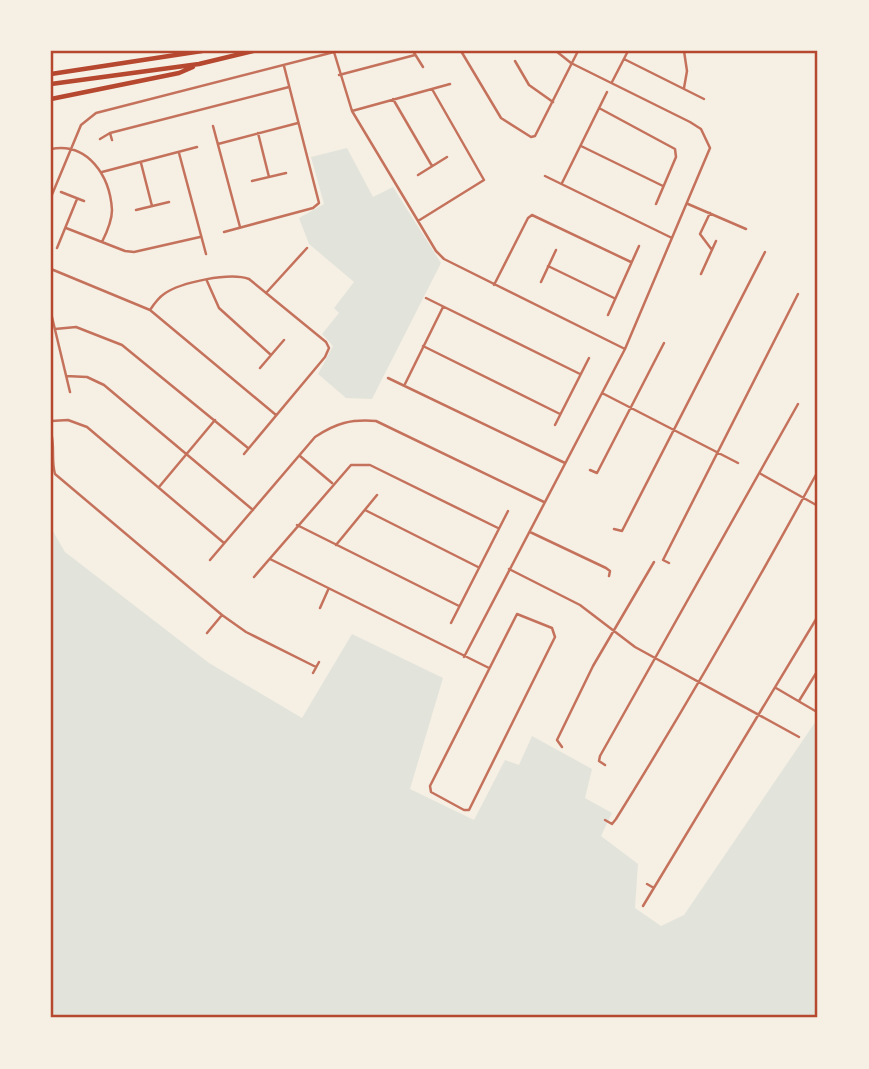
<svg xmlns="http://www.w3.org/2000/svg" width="869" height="1069" viewBox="0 0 869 1069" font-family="'Golos Text',sans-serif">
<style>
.green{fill:#e2e4dc}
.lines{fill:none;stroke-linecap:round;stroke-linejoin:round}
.minor{stroke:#c5725c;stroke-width:2.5}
.motorway{stroke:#b5482f;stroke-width:4.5}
.neatline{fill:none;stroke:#b5482f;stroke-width:2.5}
</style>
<rect width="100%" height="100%" fill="#f6efe4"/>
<path class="green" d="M347,148l26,49 20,-10 48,76 -69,136 -26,-1 -28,-24 15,-28 -11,-12 17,-21 -5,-5 20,-26 -45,-38 -10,-26 25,-14 -13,-47z
M51,528l14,24 144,111 93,55 50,-84 91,44 -33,111 64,31 31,-60 14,5 13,-29 60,33 -7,29 27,15 -11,23 37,28 -3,44 26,18 23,-11 134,-197v300h-767z"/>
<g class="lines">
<path class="minor" d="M413,51l10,16
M461,51l40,67 30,19 4,-1 43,-85
M812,51h1
M334,52l18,59 84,140 8,8 181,90
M624,59l80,40
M515,61l14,24 24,17
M339,75l76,-20
M612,82l16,-31
M684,88l3,-17 -3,-20
M393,99l39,67
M599,108l76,41 1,8 -20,47
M352,111l98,-27
M213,126l27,101
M110,133l2,7
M258,133l11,44
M100,139l10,-6 179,-46
M218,144l80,-21
M581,146l82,40
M51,149c37,-7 59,27 61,61 0,11 -5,22 -10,32
M179,153l27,101
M141,163l11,43
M102,172l95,-25
M418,175l29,-18
M545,176l127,62
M252,181l34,-8
M562,183l45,-91
M61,192l23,9
M51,197l30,-72 15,-12 242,-62
M688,204l58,25
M136,210l33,-8
M710,213l-10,21 12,16
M418,221l66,-41 -52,-91
M66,228l59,23 9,1 66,-15
M224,232l89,-24 6,-5 -35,-137
M57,248l20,-49
M548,266l66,32
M51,269l99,41 126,105
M701,274l15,-33
M207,281l12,27 52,47
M541,282l15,-32
M494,285l34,-67 4,-3 99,47
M266,293l41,-45
M426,298l154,76
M150,310c4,-6 8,-12 14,-16 17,-12 66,-22 85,-15l77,63 3,6 -4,9 -81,97
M51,313l19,79
M51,313v-16
M608,315l31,-69
M55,329l21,-2 46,18 126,103
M423,346l137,68
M260,368l24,-28
M66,376l21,1 17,8 149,125
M388,378l177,85
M405,384l38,-77
M602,393l136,70
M51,421l17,-1 19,7 137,116
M555,425l34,-67
M51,432c4,15 0,28 4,42l167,141 24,17 70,35
M300,456l32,27
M590,470l7,3 67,-130
M761,474l57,32
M159,487l56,-67
M365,510l113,57
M297,525l162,81
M614,529l8,2 143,-279
M530,532l76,36 4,3 -1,5
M336,545l41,-50
M270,559l219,109
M210,560l105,-123c21,-14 36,-18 61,-16l168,81
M669,563l-6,-3 135,-266
M509,569l71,36 55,42 164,90
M254,577l97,-112h19l128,63
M320,608l8,-18
M517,614l35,14 3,9 -86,173h-5l-33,-18 -1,-6z
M451,623l57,-112
M207,633l15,-18
M464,657l161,-308 85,-201 -9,-19 -11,-7 -119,-59 -15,-12
M313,673l6,-11
M776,688l41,24
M799,701l19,-31
M562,747l-5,-7 36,-74 61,-104
M605,765l-6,-4 1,-5 198,-352
M605,820l7,4 4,-5c71,-114 138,-231 202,-348
M647,884l7,4
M643,906l175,-290"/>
<path class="motorway" d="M51,74l151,-23
M51,84l148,-20 54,-13
M51,99l128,-26 14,-6"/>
</g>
<rect width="869" height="1069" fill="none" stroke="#f6efe4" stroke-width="105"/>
<rect x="52" y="52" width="764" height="964" class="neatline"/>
</svg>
